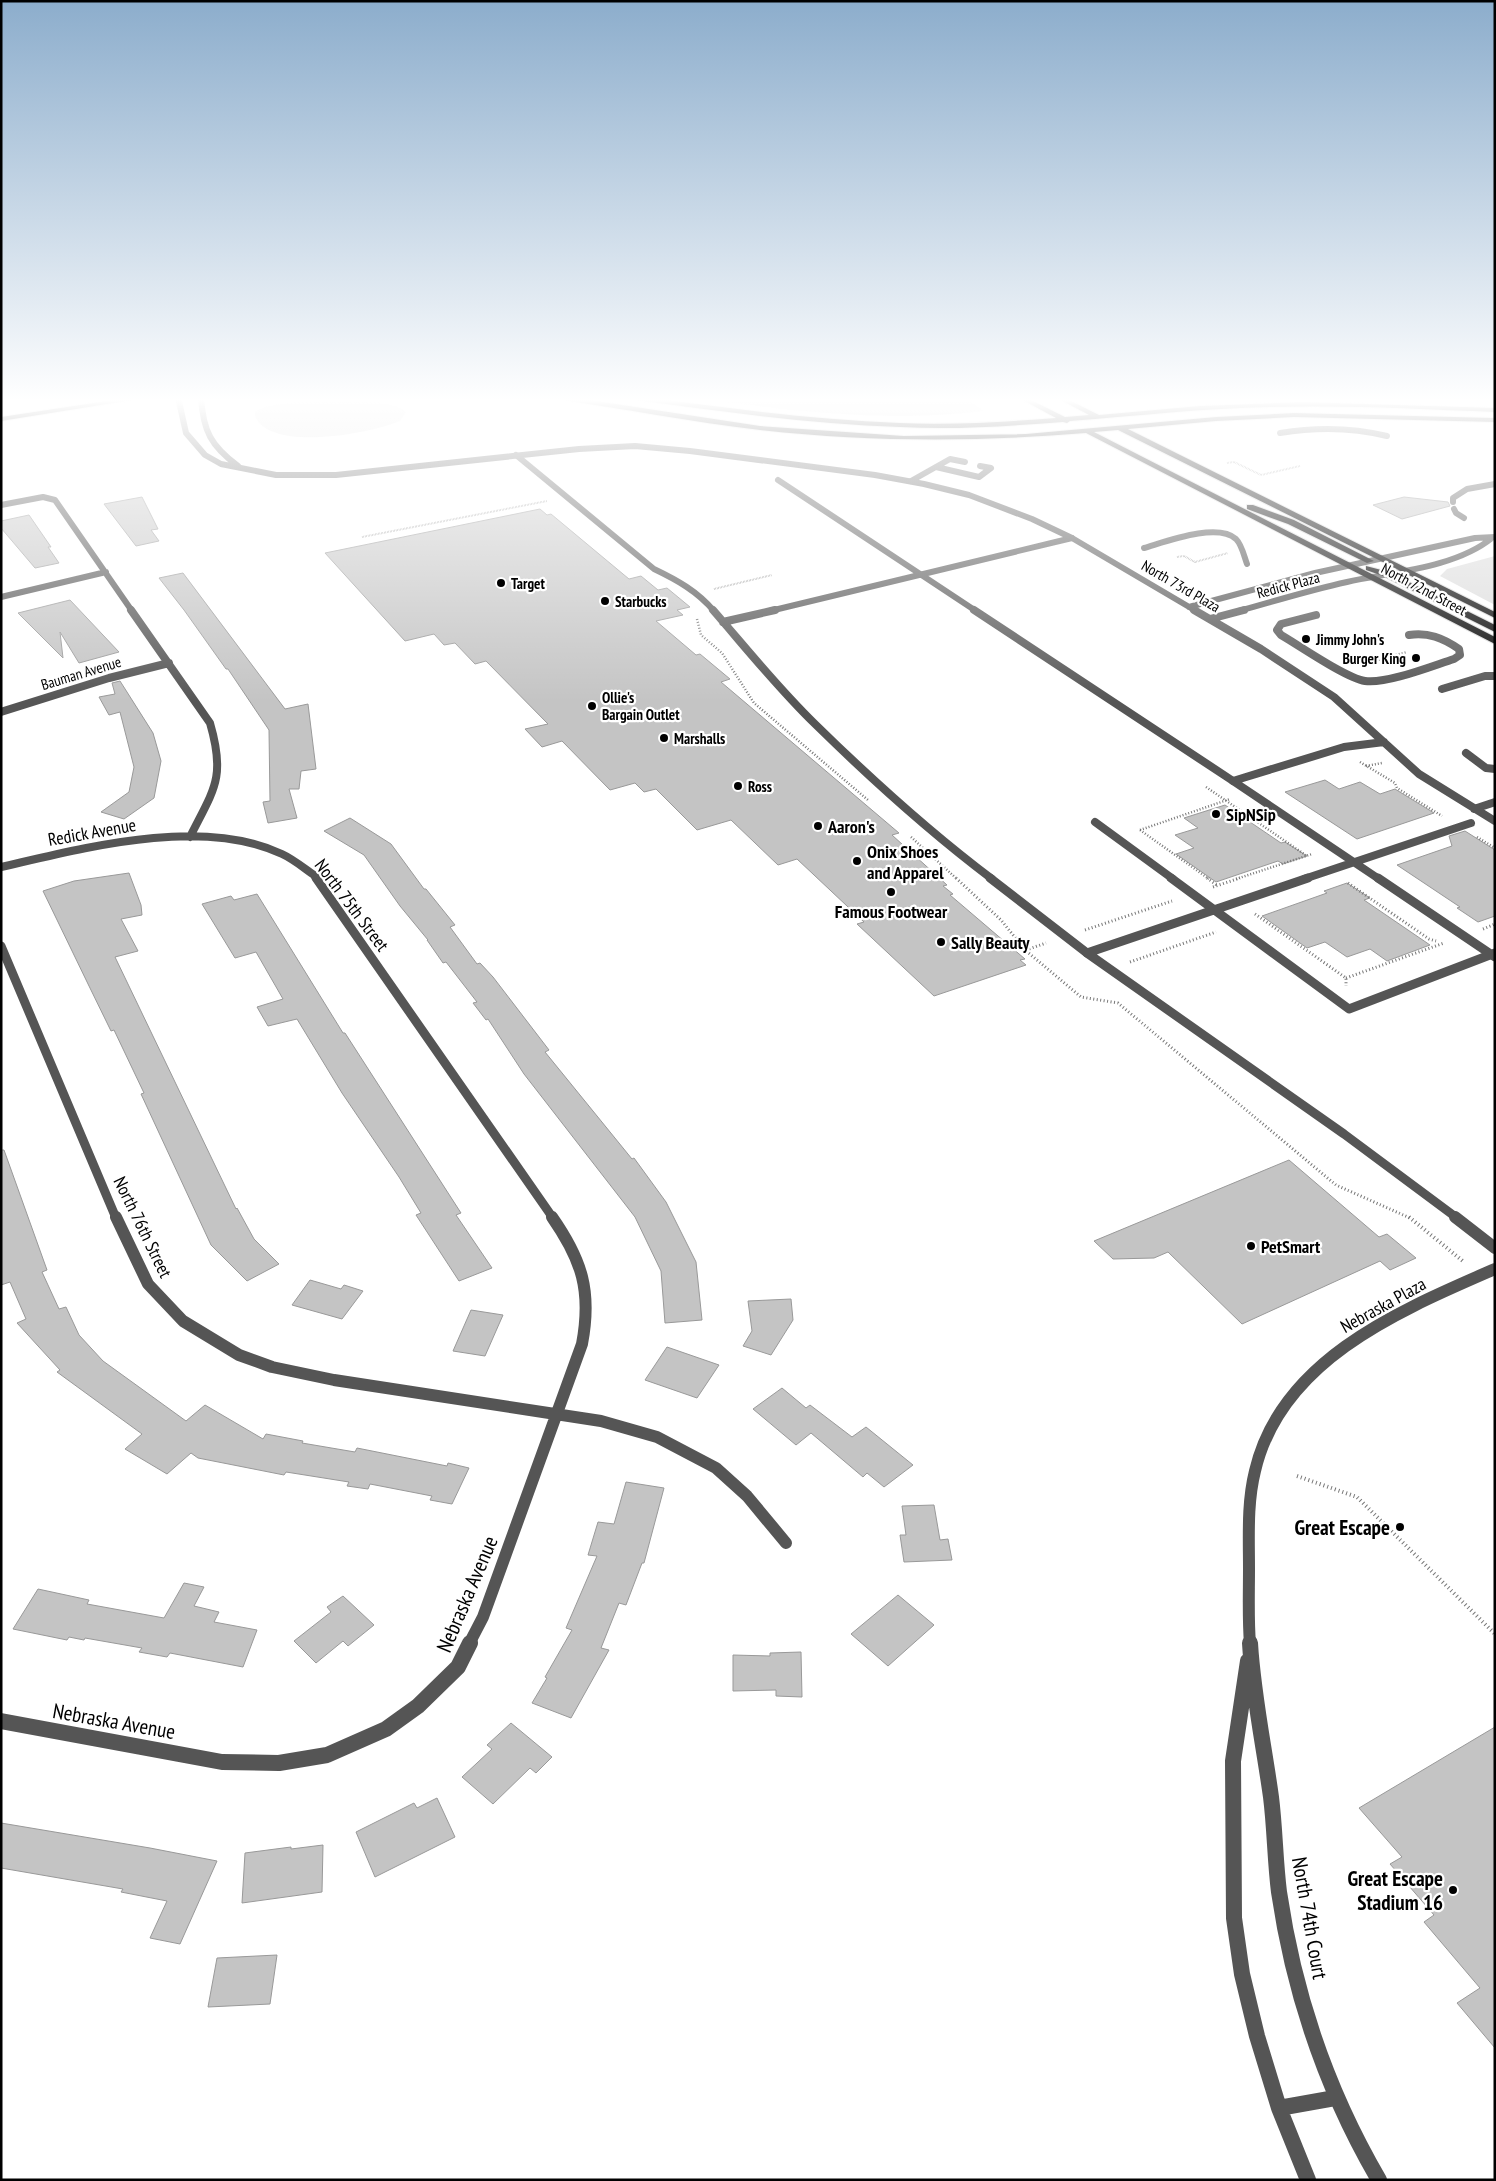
<svg xmlns="http://www.w3.org/2000/svg" width="1496" height="2181" viewBox="0 0 1496 2181" font-family="'PT Sans Narrow',sans-serif">
<style>
.green{fill:#dcdcdc}
.building{fill:#c4c4c4;stroke:#999}
.lines{fill:none;stroke-linecap:round;stroke-linejoin:round}
.primary-casing{stroke:#dbdbdb;stroke-width:2}
.path-far3{stroke:#777;stroke-width:2;stroke-dasharray:0.5 1;stroke-linecap:butt}
.path-far2{stroke:#777;stroke-width:2.5;stroke-dasharray:1 2;stroke-linecap:butt}
.path-far1{stroke:#777;stroke-width:3;stroke-dasharray:1 2.5;stroke-linecap:butt}
.path{stroke:#777;stroke-width:4;stroke-dasharray:1 3;stroke-linecap:butt}
.lane-far2{stroke:#555;stroke-width:6}
.lane-far1{stroke:#555;stroke-width:8}
.lane{stroke:#555;stroke-width:9}
.street-far4{stroke:#555;stroke-width:6}
.street-far3{stroke:#555;stroke-width:8}
.street-far2{stroke:#555;stroke-width:9}
.street-far1{stroke:#555;stroke-width:12}
.street{stroke:#555;stroke-width:16}
.primary{fill:#000;fill-rule:evenodd}
.poi-dot{fill:#000;stroke:#fff;stroke-width:2}
.labels{text-anchor:middle;dominant-baseline:central;stroke-width:4.5;stroke-linejoin:round;paint-order:stroke}
.far-poi-label{font-size:15px;font-weight:bold;fill:#000;stroke:#fff;text-anchor:start}
.far-street-label{font-size:15px;fill:#000;stroke:#fff}
.poi-label{font-size:18px;font-weight:bold;fill:#000;stroke:#fff;text-anchor:start}
.street-label{font-size:18px;fill:#000;stroke:#fff}
.near-poi-label{font-size:21px;font-weight:bold;fill:#000;stroke:#fff;text-anchor:end}
.near-street-label{font-size:21px;fill:#000;stroke:#fff}
</style>
<rect width="100%" height="100%" fill="#fff"/>
<path class="green" d="M691,397h275l17,14c-97,12 -196,0 -292,-14z
M344,402c18,1 47,-3 62,10l-6,9c-28,12 -130,32 -145,-5v-4c18,-13 67,-9 89,-10z
M1495,556v49l-55,-29 7,-7z"/>
<path class="building" d="M142,497l16,32 -7,1 8,11 -23,5 -32,-42z
M1404,497l44,5 2,4 -48,13 -29,-14z
M540,509l7,6 4,-1 78,65 12,-3 17,14 9,-2 23,19 -13,3 6,5 -27,6 40,34 4,-1 30,25 -9,3 178,151 -7,2 55,50 -4,1 10,8 -3,1 75,64 -5,1 6,5 -92,31 -77,-72 7,-2 -67,-63 -19,6 -47,-45 -34,10 -41,-41 -12,3 -9,-9 -25,7 -48,-49 -20,6 -17,-18 23,-5 -62,-63 -11,3 -20,-21 -11,2 -10,-11 -29,7 -80,-88z
M29,515l22,32h-3l11,16 -24,5 -34,-40v-7z
M183,573l102,136 23,-5 8,65 -15,2 -2,18h-10l8,29 -29,5 -5,-21 7,-1 -1,-71 -41,-61h-2l-42,-59 -25,-32z
M70,600l49,52 -40,11 -19,-31 3,26 -45,-45z
M120,681l33,52 8,28 -7,37 -30,21 -23,-7 28,-20 5,-25 -14,-55 -11,3 -10,-18 16,-3 -3,-11z
M1325,780l14,9 21,-7 20,12 15,-5 39,24 -77,26 -72,-47z
M1225,805l56,38 4,-1 22,14 -24,8 -5,-3 -62,21 -40,-28 18,-6 -19,-13 23,-7 -14,-10z
M350,818l41,26 33,45h2l29,36 -5,2 27,37 3,-1 13,14 56,73 -4,2 87,107 2,-1 32,44 30,60 6,58 -37,3 -4,-52 -26,-54 -111,-143 -36,-55 -2,1 -13,-17 4,-1 -31,-40 -3,1 -16,-23h1l-28,-34 -36,-51 -40,-24z
M1465,831l30,19v66l-17,6 -21,-14 3,-1 -63,-42 55,-19 -3,-10z
M129,873l12,32 1,10 -21,4 17,32 -23,6 121,252 1,-1 17,31 25,25 -32,17 -36,-36 -70,-151 3,-1 -30,-63 -3,1 -22,-45 -46,-95 31,-10z
M1347,883l23,15 -6,2 66,45 -43,16 -17,-12 -23,8 -22,-15 -18,6 -45,-32 65,-23 -3,-2z
M257,894l86,139h2l116,180 -5,2 36,53 -33,13 -43,-66 5,-2 -22,-36 -57,-84 -45,-74 -29,7 -11,-19 26,-8 -27,-47 -21,6 -33,-54 29,-8 3,4z
M1,1150h3l43,120 -5,2 17,37 7,-2 13,28 24,26 83,60 19,-16 58,34 3,-5 37,7 -1,2 53,9 2,-4 90,18 1,-3 21,5 -17,36 -22,-4 2,-4 -62,-12 -2,5 -21,-3 2,-4 -63,-10 -2,3 -86,-17 -7,-5 -24,21 -42,-25 17,-15 -85,-62 3,-2 -43,-47 9,-4 -16,-37 -9,3z
M1289,1160l90,77 8,-3 29,24 -26,12 -10,-9 -138,63 -74,-72 -14,6 -41,1 -19,-18z
M310,1280l31,9 3,-4 19,6 -21,28 -50,-14z
M791,1299l2,21 -22,35 -28,-9 9,-15 -4,-30z
M471,1310l32,5 -18,41 -32,-5z
M667,1347l52,18 -22,33 -52,-18z
M782,1388l24,20 4,-3 42,32 14,-10 47,38 -29,22 -17,-14 -4,4 -52,-44 -15,12 -43,-36z
M626,1482l38,6 -20,75h-2l-16,42 -7,-2 -18,45 8,2 -38,68 -39,-15 15,-25 -2,-1 27,-47 -6,-2 31,-72 -9,-1 10,-33 16,2z
M934,1505l6,35 8,-1 4,21 -48,2 -4,-27h6l-4,-29z
M184,1583l20,4 -10,19 25,6 -5,10 43,8 -14,37 -73,-14 -3,4 -28,-5 3,-4 -57,-10 -1,2 -15,-3 -2,3 -54,-11 25,-40 51,11 -2,4 77,14z
M898,1595l36,30 -46,41 -37,-32z
M343,1596l31,29 -26,21 -5,-5 -27,22 -22,-22 37,-29 -4,-5z
M801,1652l1,45 -26,-1v-6l-43,1v-36l37,1v-3z
M511,1723l41,34 -16,16 -6,-5 -37,36 -31,-27 30,-28 -5,-4z
M1495,1727v321l-38,-45 23,-15 -56,-66 10,-7 -44,-51 12,-7 -43,-49z
M437,1798l18,39 -80,40 -19,-45 58,-29 3,5z
M1,1823l149,25 67,13 -37,83 -30,-6 17,-37 -46,-9 2,-3 -122,-21z
M323,1845l-1,47 -80,11 3,-50 46,-6v2z
M277,1955l-7,49 -62,3 9,-49z"/>
<g class="lines">
<g class="primary-casing">
<path id="primary" d="M133,397h18l-150,24v-4z
M554,397h16l190,29 144,10 122,-2 190,-17 78,-4 201,5v4l-201,-5 -78,4 -88,8 367,183v6l-377,-188 -24,2 401,205v7l-409,-211c-108,9 -218,9 -326,-3 -68,-8 -136,-21 -203,-31z
M625,397h18c85,11 171,23 257,26 52,2 104,-1 156,-5l-39,-21h8l40,20 24,-2 -34,-18h8l36,18 101,-9 102,-4 193,6v4c-75,-3 -149,-7 -224,-5 -67,1 -134,9 -201,14l-3,2 -4,-1c-54,4 -109,8 -163,5 -91,-3 -182,-16 -272,-28z
M1247,505h6l41,15 80,41 -7,2 -79,-39 -41,-15z
M1366,566l23,6 106,53v7l-112,-56 -17,-6z"/>
</g>
<path class="path-far3" d="M513,397l30,3
M1227,463l7,-1 27,13 39,-9
M362,537l185,-36
M1177,557l7,-1 11,6 33,-9
M714,589l58,-14"/>
<path class="path-far2" d="M697,619l4,16 21,18 32,50 114,97
M1367,663l40,-11
M1360,762l35,21 2,5 45,28
M1366,766l16,-3
M1206,787l101,69
M1140,830l90,-31
M1140,830l69,49
M911,837l46,42
M1477,837l18,11
M1236,879l76,-25"/>
<path class="path-far1" d="M956,878l45,42 24,30 56,47 37,6 218,182 74,33
M1207,878l11,8
M1348,883l81,56 7,2
M1213,887l27,-9
M1255,914l91,64v8
M1483,929l12,-5
M1085,930l87,-29
M1026,950l20,-7
M1130,962l86,-30
M1346,978l98,-35"/>
<path class="path" d="M1409,1217l55,45
M1297,1476l60,21 138,137"/>
<path class="lane-far2" d="M1280,433c36,-6 71,-6 107,3
M516,455l138,114c23,11 43,22 60,42
M936,467l43,10 12,-9 -11,-2
M778,480l198,131
M911,481l39,-22 15,3
M1453,502v-4l14,-9 28,-5
M1454,509l2,4 8,5
M1144,548c21,-6 73,-26 92,-9 6,6 8,17 11,25
M770,611l302,-73"/>
<path class="lane-far1" d="M713,610c33,38 65,78 101,113 55,54 117,110 178,156
M974,610l259,171
M1316,615l-35,9 -4,6 4,5c19,11 65,43 84,46 22,3 67,-15 89,-22l6,-4 -1,-6c-16,-11 -31,-17 -50,-14
M723,622l52,-12
M1442,689l43,-13h10
M1466,753l20,15 9,1"/>
<path class="lane" d="M990,878l97,75"/>
<path class="street-far4" d="M178,397l8,36 19,22 16,9 55,11h60l243,-26 56,-3 55,5 185,24 49,9 45,11 63,24 40,19 124,73
M201,397c2,34 10,49 37,69
M1,505l42,-8 12,3 77,111
M1,597l105,-25
M1189,607l126,-34 160,-35 20,-1
M1239,611c36,-10 71,-21 108,-29 45,-10 108,-14 145,-44"/>
<path class="street-far3" d="M131,610l79,113c16,55 4,66 -20,114
M1194,610l67,39 73,48 85,77 76,47
M1210,619l34,-9
M1,712l108,-34 60,-15
M1233,781l146,98
M1233,781l111,-34 40,-5
M1474,809l21,-7
M1095,822l78,57
M1,867c83,-19 200,-51 281,-13 11,5 22,14 32,21l3,4
M1304,879l167,-56"/>
<path class="street-far2" d="M316,878l237,340
M1171,878l178,131 146,-56
M1378,878l117,79
M1,946l115,272
M1087,953l257,181 113,84
M1087,953l221,-75"/>
<path class="street-far1" d="M116,1217l32,67 35,37 56,34 33,12 62,13 267,41 56,16 59,31 31,28 39,47
M1455,1217l40,31
M469,1644l14,-27 99,-273c10,-53 0,-84 -30,-127
M1250,1644c-2,-25 -1,-50 -1,-75 0,-33 -2,-66 6,-98 26,-112 146,-161 240,-202"/>
<path class="street" d="M1250,1643c3,52 14,103 21,154 4,32 4,63 8,95 15,102 48,199 100,288
M1248,1661l-15,100 1,157 8,56 15,62 22,72 29,72
M1,1721l221,41 57,1 48,-8 59,-26 32,-23 40,-39 12,-24
M1279,2108l56,-10"/>
<use href="#primary" class="primary"/>
</g>
<linearGradient id="sky" x2="0" y2="1"><stop stop-color="#8cadcc"/><stop offset="0.57" stop-color="#fff"/><stop offset="1" stop-color="#fff" stop-opacity="0"/></linearGradient>
<rect width="1496" height="702" fill="url(#sky)"/>
<g class="poi-dot">
<circle cx="501" cy="583" r="5"/>
<circle cx="605" cy="601" r="5"/>
<circle cx="1306" cy="639" r="5"/>
<circle cx="1416" cy="658" r="5"/>
<circle cx="592" cy="706" r="5"/>
<circle cx="664" cy="738" r="5"/>
<circle cx="738" cy="786" r="5"/>
<circle cx="1216" cy="814" r="5"/>
<circle cx="818" cy="826" r="5"/>
<circle cx="857" cy="861" r="5"/>
<circle cx="891" cy="892" r="5"/>
<circle cx="941" cy="942" r="5"/>
<circle cx="1251" cy="1246" r="5"/>
<circle cx="1400" cy="1527" r="5"/>
<circle cx="1453" cy="1890" r="5"/>
</g>
<g class="labels">
<g class="far-poi-label">
<text x="511" y="583">Target</text>
<text x="615" y="601">Starbucks</text>
<text x="1316" y="639">Jimmy John's</text>
<text x="1406" y="658" text-anchor="end">Burger King</text>
<text x="602" y="697">Ollie's<tspan x="602" dy="17">Bargain Outlet</tspan></text>
<text x="674" y="738">Marshalls</text>
<text x="748" y="786">Ross</text>
</g>
<g class="far-street-label">
<text transform="translate(1288 585) rotate(-15)">Redick Plaza</text>
<text transform="translate(1181 586) rotate(30)">North 73rd Plaza</text>
<text transform="translate(1424 589) rotate(28)">North 72nd Street</text>
<text transform="translate(81 673) rotate(-17)">Bauman Avenue</text>
</g>
<g class="poi-label">
<text x="1226" y="814">SipNSip</text>
<text x="828" y="826">Aaron's</text>
<text x="867" y="851">Onix Shoes<tspan x="867" dy="21">and Apparel</tspan></text>
<text x="891" y="911" text-anchor="middle">Famous Footwear</text>
<text x="951" y="942">Sally Beauty</text>
<text x="1261" y="1246">PetSmart</text>
</g>
<g class="street-label">
<text transform="translate(92 832) rotate(-10)">Redick Avenue</text>
<text transform="translate(352 905) rotate(53)">North 75th Street</text>
<text transform="translate(143 1227) rotate(64)">North 76th Street</text>
<text transform="translate(1383 1305) rotate(-29)">Nebraska Plaza</text>
</g>
<g class="near-poi-label">
<text x="1390" y="1527">Great Escape</text>
<text x="1443" y="1878">Great Escape<tspan x="1443" dy="24">Stadium 16</tspan></text>
</g>
<g class="near-street-label">
<text transform="translate(467 1594) rotate(-67)">Nebraska Avenue</text>
<text transform="translate(114 1721) rotate(10)">Nebraska Avenue</text>
<text transform="translate(1310 1918) rotate(80)">North 74th Court</text>
</g>
</g>
<rect width="1496" height="2181" fill="none" stroke="#000000" stroke-width="5"/>
</svg>
